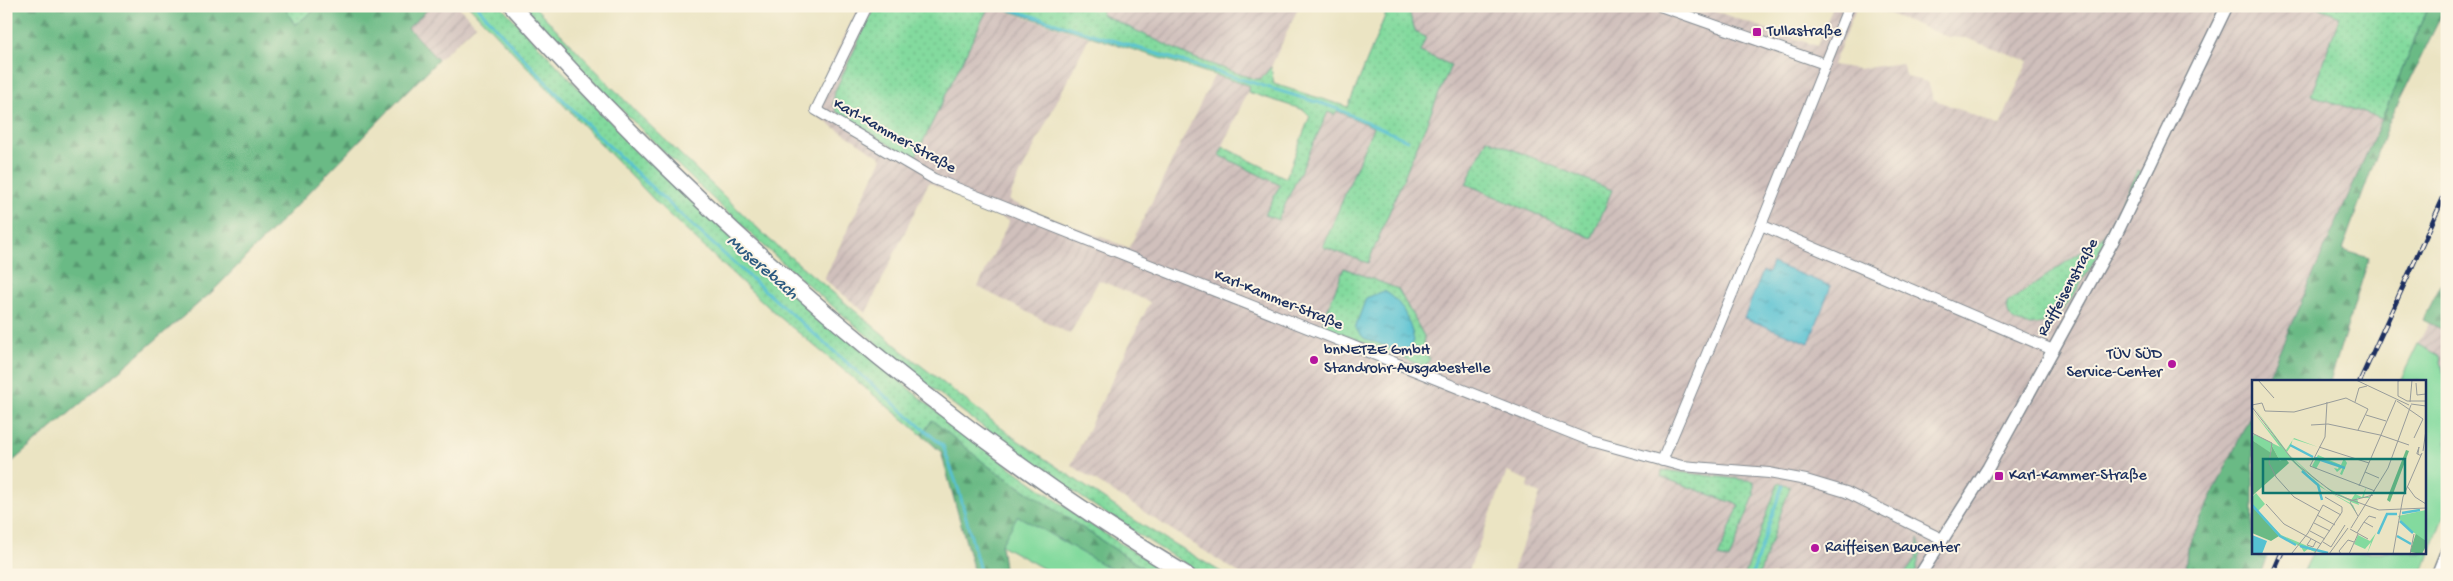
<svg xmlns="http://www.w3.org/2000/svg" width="2453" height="581" viewBox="0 0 2453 581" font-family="'Gochi Hand',sans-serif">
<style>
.industrial{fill:url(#industrial-furrows)}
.grass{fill:url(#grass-dots);stroke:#4f847e}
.forest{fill:url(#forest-firs);stroke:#427472}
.garden{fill:#83da9e;stroke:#4f847e}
.water{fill:url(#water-ripples);stroke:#387898}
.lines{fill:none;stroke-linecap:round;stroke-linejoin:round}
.stream{stroke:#56c1d2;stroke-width:3}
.minor-casing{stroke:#838a90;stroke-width:12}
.tertiary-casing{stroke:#838a90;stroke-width:14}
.primary-casing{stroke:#838a90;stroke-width:18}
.minor{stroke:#fff;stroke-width:10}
.tertiary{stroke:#fff;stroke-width:11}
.primary{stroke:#fff;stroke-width:15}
.rail-casing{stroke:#1b2f5e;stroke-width:5}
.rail{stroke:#fcf5e5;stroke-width:3;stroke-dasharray:9;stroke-linecap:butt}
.poi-dot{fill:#b5179e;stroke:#fcf5e5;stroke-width:2}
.labels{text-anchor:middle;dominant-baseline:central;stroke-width:4;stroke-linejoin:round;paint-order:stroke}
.poi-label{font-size:16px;fill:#1b2f5e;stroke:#fcf5e5;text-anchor:start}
.street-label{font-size:16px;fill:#1b2f5e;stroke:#fcf5e5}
.water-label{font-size:18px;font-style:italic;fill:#2d5b81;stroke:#fcf5e5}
.inset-river{fill:none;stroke:#56c1d2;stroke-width:2.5}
.inset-road{fill:none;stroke:#989c9b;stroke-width:1}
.view{fill:#0f766e;fill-opacity:0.15;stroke:#0f766e;stroke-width:2.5}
.inset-edge{fill:none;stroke:#1b2f5e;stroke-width:2.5}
</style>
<defs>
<pattern id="industrial-furrows" width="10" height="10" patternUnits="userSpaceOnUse" patternTransform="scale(1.25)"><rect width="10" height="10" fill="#d0c0bc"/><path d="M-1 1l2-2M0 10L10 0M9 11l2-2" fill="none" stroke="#b2a5a4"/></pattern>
<pattern id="grass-dots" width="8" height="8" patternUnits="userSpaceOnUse" patternTransform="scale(1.25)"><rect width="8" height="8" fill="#83da9e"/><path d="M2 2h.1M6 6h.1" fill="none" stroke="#71bb8a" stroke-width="1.8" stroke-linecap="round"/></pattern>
<pattern id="forest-firs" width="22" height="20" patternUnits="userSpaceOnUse" patternTransform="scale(1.25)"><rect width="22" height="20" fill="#6aba85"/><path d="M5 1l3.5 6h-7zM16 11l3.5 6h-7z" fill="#569870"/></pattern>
<pattern id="water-ripples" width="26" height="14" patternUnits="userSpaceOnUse" patternTransform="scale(1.25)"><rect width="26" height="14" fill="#56c1d2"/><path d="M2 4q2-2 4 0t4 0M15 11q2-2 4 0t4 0" fill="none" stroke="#469dae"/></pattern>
</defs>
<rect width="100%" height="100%" fill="#fcf5e5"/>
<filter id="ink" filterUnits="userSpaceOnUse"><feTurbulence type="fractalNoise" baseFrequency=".02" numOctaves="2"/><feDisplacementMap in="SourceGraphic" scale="10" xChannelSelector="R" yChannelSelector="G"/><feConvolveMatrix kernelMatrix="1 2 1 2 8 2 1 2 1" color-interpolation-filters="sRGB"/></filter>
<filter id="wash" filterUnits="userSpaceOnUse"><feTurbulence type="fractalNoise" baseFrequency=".0096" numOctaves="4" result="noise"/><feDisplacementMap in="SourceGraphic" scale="20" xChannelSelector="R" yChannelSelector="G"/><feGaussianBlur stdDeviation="1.12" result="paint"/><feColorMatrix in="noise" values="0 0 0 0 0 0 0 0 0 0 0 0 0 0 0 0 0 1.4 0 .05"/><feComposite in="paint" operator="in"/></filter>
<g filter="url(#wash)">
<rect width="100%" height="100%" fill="#ebe4c3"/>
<path class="industrial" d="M431,6h27l18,19 -38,35 -30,-32z
M859,6h16l-40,85 -2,13 4,8 77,48 75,-154 100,31 -76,152 -4,12 120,47 86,-174 35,12 -31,69 61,30 -15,30 12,5 51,-108 9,-1 37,16 -51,120 128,-182 -31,-13 -13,-46h293l117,40 16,-40h24l-24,59 25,4 44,-6 5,14 21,5 5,17 67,27 28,-65 -62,-23 -18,-1 -78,-31h445l25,10 -29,79 71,24 -116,262h-13v29l-66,138 -2,27h-426l31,-87 -12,-5 -33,92h-231l-2,-1 28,-80 -13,-6 3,-7 -23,-9 -40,103h-225l-171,-110 79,-163 -51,-22 -29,54 -92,-47 31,-66 -80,-39 -63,131 -42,-34 58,-121 -73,-47z
M1103,6h196l-28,61 -10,12h-8l-59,-21 -94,-44z
M2447,317v75l-7,-36 -22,-12 11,-21 12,6z"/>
<path class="grass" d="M284,6h36l-25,19z
M469,6h32l102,108 180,171 181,149 127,91 80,50h-17l-166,-109 -56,-45 -10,14 -146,-121 -114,-106z
M522,6h12l102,106 134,128 145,121 98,76 129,88 84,50h-22c-256,-152 -479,-351 -682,-569z
M875,6h114l-75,154 -77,-48 -4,-8 2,-13z
M993,6h110l-2,8 93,44 60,21h7l10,-12 3,17 74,23 41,-101h18l9,27 10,4 -6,15 31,13 -83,198 -45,-16 50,-120 -36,-16 -3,4 -6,-3 -50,108 -13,-5 15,-30 -61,-30 4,-8 63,31 24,-62 -6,-6 -56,-18 2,-6z
M2315,6h113l-46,113 -71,-24 29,-79z
M1487,139l125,51 -20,48 -126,-54z
M2138,170l3,2c-17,35 -34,68 -54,101 -8,13 -17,31 -29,41 -10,9 -26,14 -39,9 -10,-3 -12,-11 -12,-20l97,-67z
M1344,268l54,21 26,47 -1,13 7,10 -5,8 -104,-42z
M1662,470l92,11v15l-25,64 -11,-3 21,-52 -78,-28z
M1778,483l12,4 -31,88h-14z
M1918,538l3,14 -6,21 -2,2h-9l12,-16z"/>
<path class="forest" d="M6,6h278l11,19 25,-19h105l3,3 -20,19 30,32 -226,232 -206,175z
M2428,6h18l-57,116 -47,128 27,8 -39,123h-64l116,-262z
M2447,273v44l-6,12 -18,-9z
M2253,410v142h15l-8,23h-75l2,-27z
M932,420l56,46 166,109h-33l-103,-59 -17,29 4,30h-30l-34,-123 -19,-17z"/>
<path class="garden" d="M2418,344l22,12 7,36v114l-25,69h-120l11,-23h111v-171h-24z
M1018,516l103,59h-66l-54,-30z"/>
<path class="water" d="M1772,263l59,23 -22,57 -65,-25 19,-47 5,2z
M1384,291c18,9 26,31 30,50l-8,13 -42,-16 -9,-10 11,-30z"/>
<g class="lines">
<path class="stream" d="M477,6c140,162 305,300 466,440l16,45 22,84
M999,6l334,101 74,33
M1752,575l30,-89"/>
</g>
</g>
<g filter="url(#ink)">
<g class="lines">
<g class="minor-casing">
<path id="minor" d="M867,6l-51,104 118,69 657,262 91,25 87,7 37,7 40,12 96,47
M1660,6l165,58
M1761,225l292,125
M1662,461l99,-236 88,-219"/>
</g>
<g class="tertiary-casing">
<path id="tertiary" d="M1920,575l68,-107 126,-229 113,-233
M2437,575l10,-25"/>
</g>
<g class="primary-casing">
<path id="primary" d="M512,6c194,215 426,420 675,569"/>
</g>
<use href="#minor" class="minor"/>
<use href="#tertiary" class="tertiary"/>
<use href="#primary" class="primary"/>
<g class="rail-casing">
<path id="rail" d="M2360,381l87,-191
M2272,575l10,-23"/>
</g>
<use href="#rail" class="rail"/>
</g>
</g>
<g class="poi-dot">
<rect x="1752" y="27" width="10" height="10" rx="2.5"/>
<circle cx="1314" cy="360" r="5"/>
<circle cx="2172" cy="364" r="5"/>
<rect x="1994" y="471" width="10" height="10" rx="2.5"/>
<circle cx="1815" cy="548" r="5"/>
</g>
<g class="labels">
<g class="poi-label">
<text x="1767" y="32">Tullastraße</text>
<text x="1324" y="351">bnNETZE GmbH<tspan x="1324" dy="18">Standrohr-Ausgabestelle</tspan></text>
<text x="2162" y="355" text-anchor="end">TÜV SÜD<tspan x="2162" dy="18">Service-Center</tspan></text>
<text x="2009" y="476">Karl-Kammer-Straße</text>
<text x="1825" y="548">Raiffeisen Baucenter</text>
</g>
<g class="street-label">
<text transform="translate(894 137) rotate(29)">Karl-Kammer-Straße</text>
<text transform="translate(2069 288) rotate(-61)">Raiffeisenstraße</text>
<text transform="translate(1278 301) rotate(22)">Karl-Kammer-Straße</text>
</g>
<g class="water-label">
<text transform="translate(762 268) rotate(41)">Muserebach</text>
</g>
</g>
<g transform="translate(2252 380)">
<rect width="174" height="174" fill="#ebe4c3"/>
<path d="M1,26l33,44 8,-12 24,9 -25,-8 -2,6 23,13 -23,-12 -4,6 35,33 29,15 4,-6 7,3 4,-10 -2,10h5l5,-6 -5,7h-12l2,7 -8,-3 -20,-11 -17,-12 -34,-34 29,31 17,14 24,13 3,2 4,9 -7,-10 -33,-19 -27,-26 -10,2 -8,-15 -2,7 -18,-13 2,-6 26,13 -28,-37 28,34zM66,75l23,10 3,-7 3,5 -5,12 -2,-1 3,-7 -6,5 -3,-4 4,1 1,-3 -18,-6 -5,9 -4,-3zM4,113l9,11 -7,7 23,24 36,15 -2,2 -7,-3 -4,3 -3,-5 -21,-12 -28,-30v-8zM124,153l-9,21 4,-12 -6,7 -11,-5 4,-9 12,6z" fill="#83da9e"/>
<path d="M0,60l19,13 1,-7 8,15 5,-3 4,5 -37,33zM154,70l3,1 -19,51 -3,-2 3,-9zM0,126l27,30 -8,5 -19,-8zM174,148v18l-4,8 -12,-2 6,-19z" fill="#6aba85"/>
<path d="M174,130v31l-23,-16 -5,-9z" fill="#83da9e"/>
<path d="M0,155l15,6 -5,13h-10z" fill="#56c1d2"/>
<path class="inset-river" d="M38,65l23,12M63,78l30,10M50,91l16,14 4,15M0,125l28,31 16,9M150,133l18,-3M148,141l13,12M126,154l9,-20h10M145,156l14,8M48,166l28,7"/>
<path class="inset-road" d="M6,0l16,18M104,0l53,25M150,0l-4,1v15l9,5h19M164,3l1,12 9,-1M145,21l26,18M75,22l-2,35 -15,29 65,25M103,22l4,-14 8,-2M158,22l2,-22M159,24l15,2M0,25l10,-2 3,8 29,1 52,-14 22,11 -10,21M0,27l43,56 40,31 44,16 47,-2M114,35l20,6M59,45l17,-1 52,11 29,10M0,53l20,10 -3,20 7,14 18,20 25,14M162,58l9,-19M67,67l50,16M171,71l3,-21M166,74l1,-7 -2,6v1h1l1,1h2M113,92l14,6M107,106l37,-86M155,106l8,11 11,7M73,117l17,10v5M98,121l23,-6M98,122l8,14M14,124l18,20 37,20M71,125l18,10M65,135l18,10M112,142l5,-6 7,2M62,143l16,8M99,148l37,-60 23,-63M98,149l18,10M58,151l15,8M105,153l7,-11 9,5M59,159l-4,6 6,2 3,-6M71,162l8,5 14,-22M40,173l16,-20 15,-28M62,174l28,-42M77,174l19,-26M89,174l-2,-3 9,-11 6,2M97,174l9,-20M141,174l10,-57 19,-44M158,174l4,-20"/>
<path class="view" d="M11,79h142v34h-142z"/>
<rect width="174" height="174" class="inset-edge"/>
</g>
<rect width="2453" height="581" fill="none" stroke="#fcf5e5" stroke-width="25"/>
</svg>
